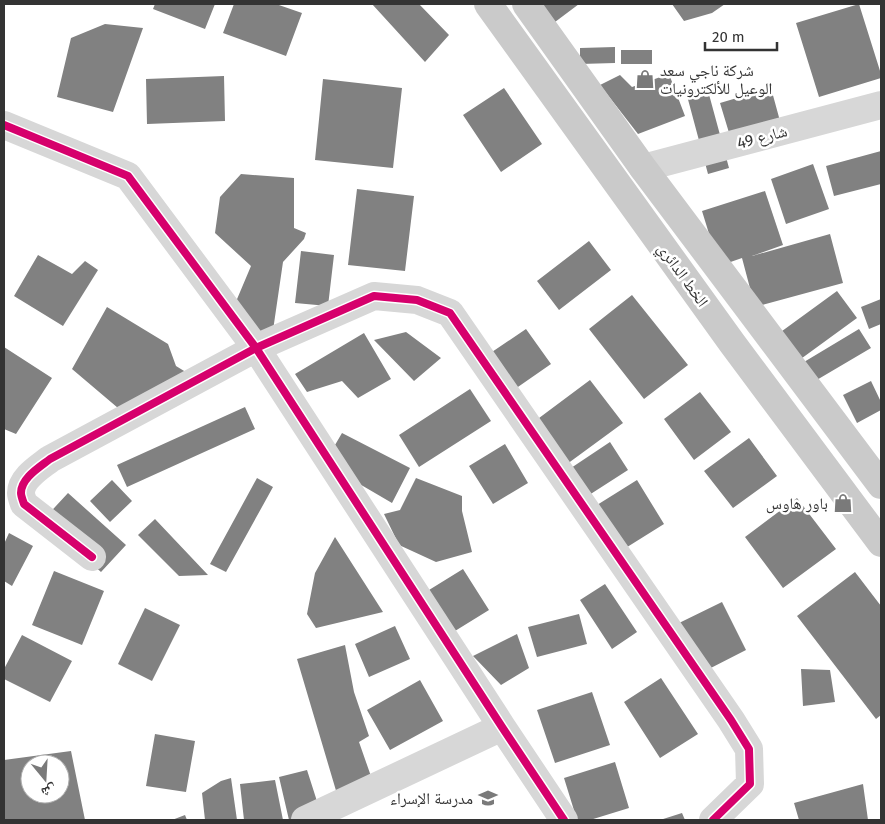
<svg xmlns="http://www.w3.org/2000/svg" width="885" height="824" viewBox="0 0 885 824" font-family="'Fira Sans','Noto Naskh Arabic',sans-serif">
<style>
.building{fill:#818181;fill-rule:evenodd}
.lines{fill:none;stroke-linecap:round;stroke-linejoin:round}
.minor{stroke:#d7d7d7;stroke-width:28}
.major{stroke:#cacaca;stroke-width:28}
.cycleway-casing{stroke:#fff;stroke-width:11}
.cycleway{stroke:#d6006c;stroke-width:8}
.labels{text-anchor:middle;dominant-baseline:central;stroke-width:5;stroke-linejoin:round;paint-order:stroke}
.poi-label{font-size:16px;fill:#333;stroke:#fff;text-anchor:end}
.street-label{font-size:16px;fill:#333;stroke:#fff}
</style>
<rect width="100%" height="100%" fill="#fff"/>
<path class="building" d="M155,4h60l-10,25 -52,-20z
M234,4h42l26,9 -16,43 -63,-23z
M372,4h47l30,31 -24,27z
M540,4h39l-24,18z
M672,4h53l-13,9 -28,8z
M859,4l22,70v4l-62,19 -23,-74z
M105,24l38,4 -30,84 -56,-15 14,-59z
M615,47v16l-35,1v-16z
M621,50h31v14h-31z
M669,74l16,42 -47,18 -38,-49 20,-10 12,12z
M224,76l1,45 -78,3 -1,-45z
M323,79l79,9 -9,80 -78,-8z
M707,87l22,81 -21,6 -22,-82z
M504,88l38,56 -41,28 -38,-57z
M771,88l9,33 -50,15 -10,-33z
M881,151v33l-47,12 -8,-30z
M813,164l16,45 -43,15 -15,-45z
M241,174l53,4v50l12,5 -2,6 -21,23 -13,89 -38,-40 19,-45 -36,-33 5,-36z
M357,189l57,7 -9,75 -57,-6z
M765,191l18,54 -31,11 78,-22 13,49 -88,24 -13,-49 -23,8 -17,-55z
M589,241l22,29 -52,40 -22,-29z
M301,251l33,4 -6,51 -33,-3z
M38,255l34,19 13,-13 13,9 -35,56 -49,-30z
M837,291l20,27 -59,43 -20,-27z
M632,295l56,70 -44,34 -55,-70z
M881,299v25l-12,5 -8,-22z
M107,307l61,37 8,22 13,8 -71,34 -46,-39z
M526,329l25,35 -36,25 -26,-35z
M859,329l12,19 -56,33 -11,-19z
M406,332l35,26 -27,23 -40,-41z
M364,333l27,46 -33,19 -16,-17 -35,11 -12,-18z
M4,347l48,31 -36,56 -12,-5z
M590,380l33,43 -60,44 -32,-43z
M871,381l10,21v8l-24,13 -14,-28z
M470,389l21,32 -72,46 -20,-32z
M700,392l31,40 -37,28 -30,-41z
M245,407l10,22 -128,58 -10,-22z
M342,433l68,35 -18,35 -41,-24 -16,-34z
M749,438l28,38 -44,32 -29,-37z
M610,442l18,28 -42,27 -18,-27z
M505,444l23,39 -35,21 -24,-38z
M257,478l16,9 -47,85 -16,-8z
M416,478l46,18v15l10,41 -36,10 -37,-17 -15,-31 16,-4z
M112,480l20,21 -22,21 -20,-21z
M637,480l27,44 -40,25 -27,-44z
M68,493l58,52 -25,27 -58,-52z
M797,498l39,51 -53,39 -38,-51z
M155,519l53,56 -29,1 -41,-41z
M9,533l24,13 -21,40 -8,-5v-37z
M335,537l48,75 -67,16 -9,-14 8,-41z
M463,569l26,41 -34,21 -26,-41z
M54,571l50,20 -22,54 -50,-20z
M855,572l26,34v109l-5,4 -79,-103z
M605,584l32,48 -25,17 -32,-49z
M722,602l24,48 -45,23 -24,-49z
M145,608l35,17 -28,56 -34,-17z
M579,614l8,30 -50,13 -9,-30z
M395,626l15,33 -41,18 -14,-33z
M517,634l12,34 -28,17 -28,-29z
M22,635l50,26 -22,41 -46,-23v-10z
M345,645l9,47 15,44 -10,6 14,40 -36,12 -40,-135z
M801,669l29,1 5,32 -32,4z
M661,678l37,56 -38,24 -36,-56z
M420,680l23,41 -53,29 -23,-40z
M592,692l18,53 -55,18 -18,-53z
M155,734l40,7 -9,51 -40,-6z
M71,751l14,69h-81v-60zM30,764h30v30h-30z
M615,762l14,46 -39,12h-13l-13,-42z
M307,770l16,50h-34l-10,-43z
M231,778l6,42h-32l-3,-27 19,-12z
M275,780l8,40h-39l-4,-36z
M863,784l5,36h-69l-5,-17z
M682,813l3,7h-25z
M185,815l2,5h-15z"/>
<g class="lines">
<path class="minor" d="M4,125l124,51 128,172 246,379 62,93
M643,168l238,-63
M92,557l-68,-53c-1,-3 -3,-8 -3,-11 0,-15 19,-26 29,-34l206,-111 118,-52 43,4 33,13 281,407 18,29 1,35 -37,36
M305,820l197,-93"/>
<path class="major" d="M488,4l244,339 149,200
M526,4l117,164 238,317"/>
<g class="cycleway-casing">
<path id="cycleway" d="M4,125l124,51 128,172 246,379 62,93
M92,557l-68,-53c-1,-3 -3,-8 -3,-11 0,-15 19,-26 29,-34l206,-111 118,-52 43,4 33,13 281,407 18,29 1,35 -37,36"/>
</g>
<use href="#cycleway" class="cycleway"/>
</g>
<defs>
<g id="shop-bare" transform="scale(1.5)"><path d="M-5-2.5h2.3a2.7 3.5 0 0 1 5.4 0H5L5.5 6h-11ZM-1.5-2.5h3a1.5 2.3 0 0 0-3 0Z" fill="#7a7a7a" stroke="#fff" stroke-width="2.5" paint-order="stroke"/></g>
<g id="school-bare" transform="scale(1.5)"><path d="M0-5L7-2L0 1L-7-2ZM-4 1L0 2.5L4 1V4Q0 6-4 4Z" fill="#7a7a7a" stroke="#fff" stroke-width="2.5" paint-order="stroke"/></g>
</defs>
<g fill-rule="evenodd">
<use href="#shop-bare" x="645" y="79"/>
<use href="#shop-bare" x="843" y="503"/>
<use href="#school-bare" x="488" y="798"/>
</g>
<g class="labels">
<g class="poi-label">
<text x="660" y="70" text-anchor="start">شركة ناجي سعد<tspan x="660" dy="18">الوعيل للألكترونيات</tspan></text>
<text x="828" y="503">باور هاوس</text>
<text x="473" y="798">مدرسة الإسراء</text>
</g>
<g class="street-label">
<text transform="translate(762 137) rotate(-15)">شارع 49</text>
<text transform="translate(683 275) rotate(54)">الخط الدائري</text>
</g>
</g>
<rect width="885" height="824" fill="none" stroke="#333333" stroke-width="10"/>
<g transform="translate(45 779) rotate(162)"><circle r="24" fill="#ffffff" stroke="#adadad"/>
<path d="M0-4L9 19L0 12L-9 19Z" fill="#7a7a7a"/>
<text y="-8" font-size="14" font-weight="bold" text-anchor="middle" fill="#333333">ش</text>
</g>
<path d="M705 42v8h72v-8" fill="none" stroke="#333333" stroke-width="2.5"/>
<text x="712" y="42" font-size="15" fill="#333333" stroke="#ffffff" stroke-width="4" paint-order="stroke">20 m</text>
</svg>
